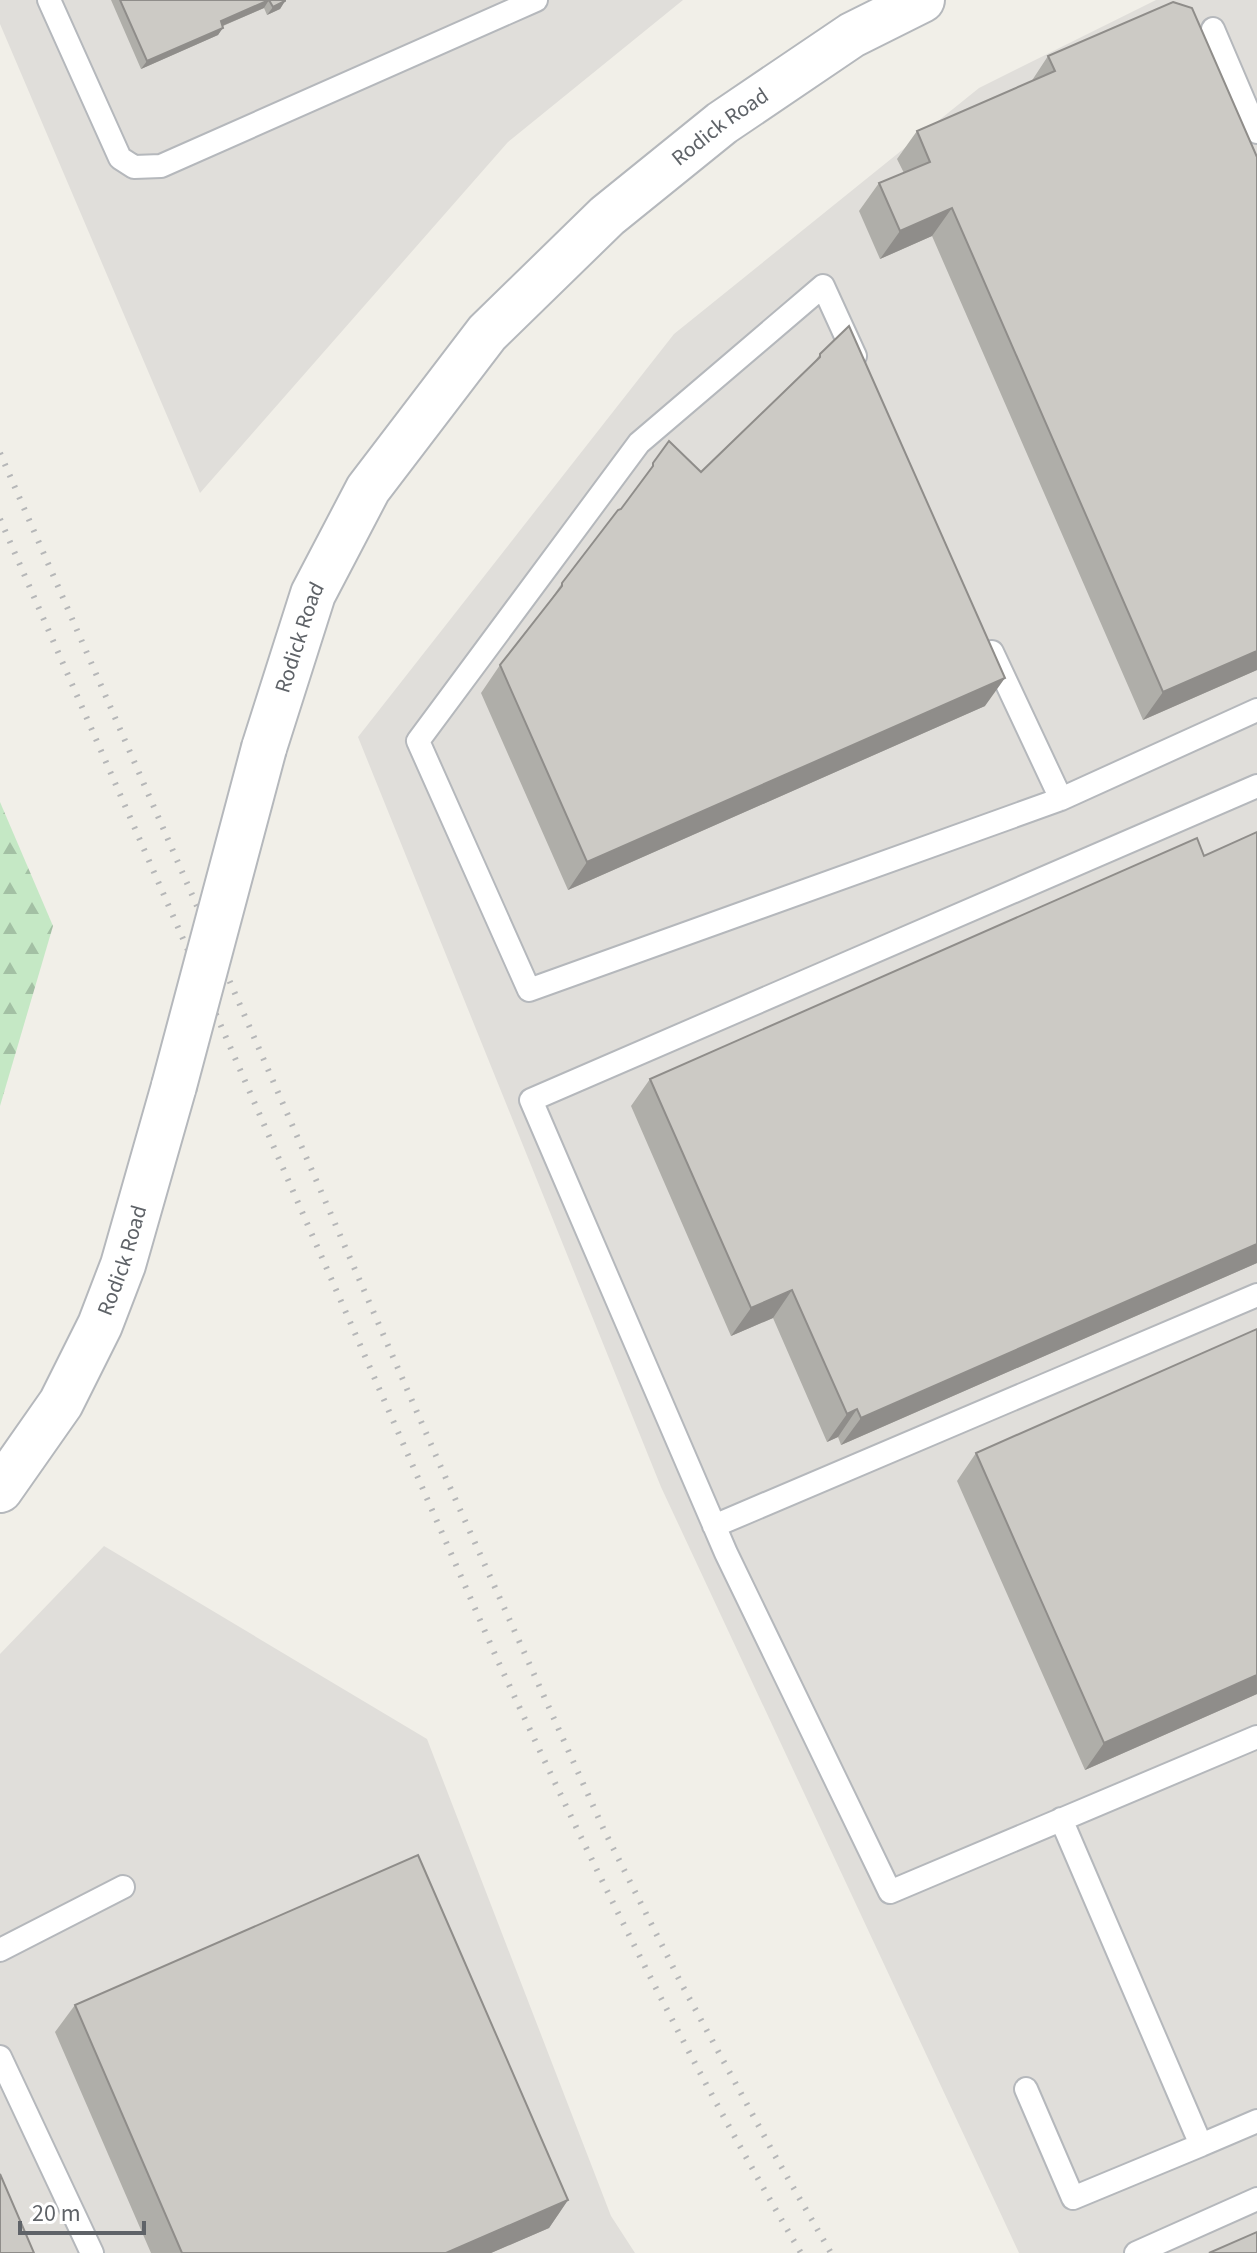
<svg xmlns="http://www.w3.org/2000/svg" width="1257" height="2253" viewBox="0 0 1257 2253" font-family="'Source Sans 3',sans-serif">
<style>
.industrial{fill:#e0deda}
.forest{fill:url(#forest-firs)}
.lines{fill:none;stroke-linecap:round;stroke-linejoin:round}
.service-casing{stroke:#b5b8bc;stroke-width:26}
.tertiary-casing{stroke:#b5b8bc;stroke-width:48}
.service{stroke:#fff;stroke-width:22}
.tertiary{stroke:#fff;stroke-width:44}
.rail{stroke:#b6b7b8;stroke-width:6;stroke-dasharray:2 10;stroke-linecap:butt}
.tertiary-bridge-casing{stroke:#b5b8bc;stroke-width:48;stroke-linecap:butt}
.tertiary-bridge{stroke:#fff;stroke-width:44}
.wall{fill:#afaea9}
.shaded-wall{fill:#8f8d8a}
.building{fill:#cccac5;stroke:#8f8d8a;stroke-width:2}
.labels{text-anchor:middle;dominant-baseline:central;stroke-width:7;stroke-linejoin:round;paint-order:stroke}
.street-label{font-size:22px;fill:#5f6368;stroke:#fff}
</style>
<defs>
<pattern id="forest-firs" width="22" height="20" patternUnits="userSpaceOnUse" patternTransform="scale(2)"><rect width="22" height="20" fill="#c5e8c5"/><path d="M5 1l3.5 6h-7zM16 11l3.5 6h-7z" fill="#a3c0a4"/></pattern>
</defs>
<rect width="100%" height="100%" fill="#f1efe8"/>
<path class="industrial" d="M0,0h683l-175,142 -308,351 -200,-469z
M1156,0h101v2253h-238l-358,-766 -303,-750 316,-403 305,-246z
M104,1546l323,193 184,477 24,37h-635v-599z"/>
<path class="forest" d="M0,802l53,124 -53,180z"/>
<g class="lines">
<g class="service-casing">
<path id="service" d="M49,0l71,158 14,9 27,-1 375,-166
M1213,29l44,103
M855,356l-32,-70 -184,157 -221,298 111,249 532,-191 196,-89
M992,652l69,147
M1257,786l-726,314 195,453 164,339 367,-155
M714,1526l543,-231
M1061,1819l140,326 56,-24
M0,1950l123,-63
M0,2057l92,196
M1026,2089l47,109 128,-53
M1136,2253l121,-54"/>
</g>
<g class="tertiary-casing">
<g id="tertiary">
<path id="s1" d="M264,748l49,-154 55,-105 119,-156 120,-117 115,-93 130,-88 70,-35"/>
<path id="s2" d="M0,1490l61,-87 39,-78 23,-60 51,-179"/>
</g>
</g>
<use href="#service" class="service"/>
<use href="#tertiary" class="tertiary"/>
<path class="rail" d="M0,453l440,1012 164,365 77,153 93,171 57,99
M0,519l497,1140c94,203 190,401 304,594"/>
<g class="tertiary-bridge-casing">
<path id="tertiary-bridge" d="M174,1086l90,-338"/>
</g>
<use href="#tertiary-bridge" class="tertiary-bridge"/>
</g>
<path class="wall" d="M111,0h174v1l-5,8 -13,6 -3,-7 -41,18 -5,9 -77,34z
M1173,2l84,668 -114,50 -211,-484 -52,23 -21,-48 20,-28 25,-10 -7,-14 20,-28 114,-49 17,-26z
M820,354l165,352 -417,184 -87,-197 19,-28 43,-54 19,-28 72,-90 35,-52 32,31 112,-108z
M1204,856l53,407 -416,182 -3,-8 -11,5 -54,-124 -42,18 -100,-230 19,-27z
M976,1453l281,241 -172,76 -128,-289z
M75,2005l493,195 -19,28 -58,25h-340l-96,-221z"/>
<path class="shaded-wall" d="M269,0l-5,8 -49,21 6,-8z
M285,1l-5,8 -13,6 6,-8z
M223,28l-5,7 -77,34 6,-8z
M952,208l-20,28 -52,23 20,-28z
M1257,651v19l-114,50 20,-28z
M1005,678l-20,28 -417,184 19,-28z
M1257,1244v19l-416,182 20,-27z
M792,1290l-19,28 -42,18 20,-28z
M857,1409l-19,28 -11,5 20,-28z
M1257,1675v19l-172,76 19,-27z
M568,2200l-19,28 -58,25h-45z"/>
<path class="building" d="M120,0h149l-48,21 2,7 -76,33z
M269,0h16v1l-12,6z
M1173,2l19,6 65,149v494l-94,41 -211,-484 -52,23 -21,-48 51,-21 -13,-31 138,-60 -7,-15z
M849,326l156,352 -418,184 -87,-197 62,-79v-3l56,-73 3,-1 32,-43v-3l16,-22 32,31 119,-115v-3z
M1257,832v412l-396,174 -4,-9 -10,5 -55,-124 -41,18 -101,-229 547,-241 7,18z
M1257,1329v346l-153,68 -128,-290z
M418,1855l150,345 -122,53h-264l-107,-248z
M0,2174l34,79h-34z
M1257,2232v21h-48z"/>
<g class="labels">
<g class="street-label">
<text stroke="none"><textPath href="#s1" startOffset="788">Rodick Road</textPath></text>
<text stroke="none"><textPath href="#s1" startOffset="116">Rodick Road</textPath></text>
<text stroke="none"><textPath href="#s2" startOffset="262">Rodick Road</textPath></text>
</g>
</g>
<path d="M20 2221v12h124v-12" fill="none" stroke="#5f6368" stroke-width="4"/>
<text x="32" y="2221" font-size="24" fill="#5f6368" stroke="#ffffff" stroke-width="6" paint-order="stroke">20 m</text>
</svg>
